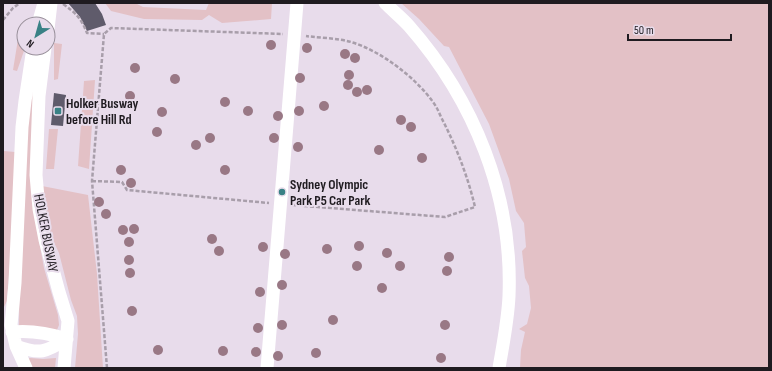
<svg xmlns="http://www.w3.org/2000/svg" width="772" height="371" viewBox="0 0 772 371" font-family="'Sofia Sans Condensed',sans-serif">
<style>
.green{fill:#e3c1c6}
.building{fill:#5f5b6b}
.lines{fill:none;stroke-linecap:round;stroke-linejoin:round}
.path{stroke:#a89eaa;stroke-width:2.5;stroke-dasharray:4 2;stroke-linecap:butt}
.minor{stroke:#fff;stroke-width:13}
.tree{fill:#997885}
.poi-dot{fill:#398185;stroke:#e8dceb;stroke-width:1.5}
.labels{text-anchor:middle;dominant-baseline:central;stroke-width:4;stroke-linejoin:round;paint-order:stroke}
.poi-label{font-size:14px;font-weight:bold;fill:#1f1b20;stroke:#e8dceb;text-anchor:start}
.street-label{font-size:14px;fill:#1f1b20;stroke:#e8dceb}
</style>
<rect width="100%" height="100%" fill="#e8dceb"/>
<path class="green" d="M105,3h30l8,4 63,3 3,-7h63l-1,16 -49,4 -13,-8 -7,5 -58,-1 -33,-8z
M401,3h368v365h-249l1,-18 4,-18 -6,-3 8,-5 4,-16 -2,-22 -4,-8 -3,-27 4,-4 -2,-24 -8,-12 -7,-32 -20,-55 -40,-77 -5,-1 -25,-27z
M18,39h6v9h1l-8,23 -4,-1z
M54,43l8,1 -4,35 -4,1z
M37,48v182l7,38 14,47 1,10 -2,5 -38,-4 1,-94 6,-96z
M95,80l-6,89 -11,-3 6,-85z
M49,129h9l-4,40h-8z
M4,151l11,1 -2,72 -6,77 -4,8v-146z
M42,186l46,9 9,79 6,94h-28l3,-34 -1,-18 -6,-16 -12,-47 -8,-17 -8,-24z
M30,358l13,1 13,-1 -1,10h-24l-3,-9z"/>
<path class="building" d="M68,3h27l7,11 4,11 -19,6 -7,-14z
M54,93l12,2 -3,31 -12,-1z"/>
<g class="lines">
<path class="path" d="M63,4c13,9 18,14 24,29l17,1
M3,20l10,-12 7,-5
M92,181l30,1 5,8 142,13
M292,205l153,12 30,-10c-7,-30 -19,-61 -33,-88 -3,-6 -5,-12 -9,-17 -18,-25 -52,-51 -82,-60 -14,-4 -31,-4 -45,-6
M107,368l-15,-187 12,-147 7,-6 172,6"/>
<path class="minor" d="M385,3c8,8 17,15 24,23 65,74 104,170 100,270 -1,24 -6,48 -10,72
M38,24l6,-21
M48,29l3,-26
M45,48l-6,48 -3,79 3,34 6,31 14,52 9,29 -4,47
M12,332c19,-2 36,1 55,7
M16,346c24,9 30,6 51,-7
M26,368l-10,-22 -5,-21 4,-42 7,-156 3,-26 8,-53
M267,368l30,-365"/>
</g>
<g class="tree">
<circle cx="271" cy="45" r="5"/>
<circle cx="307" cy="48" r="5"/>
<circle cx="345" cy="54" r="5"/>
<circle cx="355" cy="58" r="5"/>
<circle cx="135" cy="68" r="5"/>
<circle cx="349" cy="75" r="5"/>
<circle cx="300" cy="78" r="5"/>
<circle cx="175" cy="79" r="5"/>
<circle cx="348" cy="85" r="5"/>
<circle cx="367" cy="90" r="5"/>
<circle cx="357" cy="92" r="5"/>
<circle cx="130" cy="96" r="5"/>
<circle cx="225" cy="102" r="5"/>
<circle cx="324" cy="106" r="5"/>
<circle cx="248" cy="111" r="5"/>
<circle cx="299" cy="111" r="5"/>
<circle cx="162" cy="112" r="5"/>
<circle cx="278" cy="116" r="5"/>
<circle cx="401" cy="120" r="5"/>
<circle cx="411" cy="127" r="5"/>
<circle cx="157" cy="132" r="5"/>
<circle cx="210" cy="138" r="5"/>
<circle cx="274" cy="138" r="5"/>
<circle cx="196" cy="145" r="5"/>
<circle cx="298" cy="147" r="5"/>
<circle cx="379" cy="150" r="5"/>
<circle cx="422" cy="158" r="5"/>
<circle cx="121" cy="170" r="5"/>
<circle cx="225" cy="170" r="5"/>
<circle cx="131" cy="183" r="5"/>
<circle cx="99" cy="202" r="5"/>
<circle cx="106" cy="214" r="5"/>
<circle cx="134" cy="229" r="5"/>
<circle cx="123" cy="230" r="5"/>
<circle cx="212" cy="239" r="5"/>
<circle cx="129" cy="242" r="5"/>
<circle cx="359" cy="246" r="5"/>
<circle cx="263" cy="247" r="5"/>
<circle cx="327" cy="249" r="5"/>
<circle cx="219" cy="251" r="5"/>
<circle cx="387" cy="253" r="5"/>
<circle cx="285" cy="254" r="5"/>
<circle cx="449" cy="257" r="5"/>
<circle cx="129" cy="260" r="5"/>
<circle cx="357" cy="266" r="5"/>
<circle cx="400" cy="266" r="5"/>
<circle cx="447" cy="271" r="5"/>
<circle cx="130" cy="273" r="5"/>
<circle cx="282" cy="285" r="5"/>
<circle cx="382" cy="288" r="5"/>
<circle cx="260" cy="292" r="5"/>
<circle cx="132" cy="311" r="5"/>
<circle cx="333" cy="320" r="5"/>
<circle cx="282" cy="325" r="5"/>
<circle cx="445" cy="325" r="5"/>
<circle cx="258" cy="328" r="5"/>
<circle cx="158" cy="350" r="5"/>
<circle cx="223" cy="351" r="5"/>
<circle cx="256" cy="352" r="5"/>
<circle cx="316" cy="353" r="5"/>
<circle cx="278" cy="356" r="5"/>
<circle cx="441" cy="358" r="5"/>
</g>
<g class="poi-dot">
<rect x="54" y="107" width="8" height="8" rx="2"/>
<circle cx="282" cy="192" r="4"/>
</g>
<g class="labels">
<g class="poi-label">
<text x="66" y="103">Holker Busway<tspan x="66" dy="16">before Hill Rd</tspan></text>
<text x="290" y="184">Sydney Olympic<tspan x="290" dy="16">Park P5 Car Park</tspan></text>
</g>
<g class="street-label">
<text transform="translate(46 233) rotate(79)">HOLKER BUSWAY</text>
</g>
</g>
<rect width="772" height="371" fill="none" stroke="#1f1b20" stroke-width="8"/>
<g transform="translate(36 36) rotate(217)"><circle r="19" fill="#e8dceb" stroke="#988f9a"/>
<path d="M0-3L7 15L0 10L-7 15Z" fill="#398185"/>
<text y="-6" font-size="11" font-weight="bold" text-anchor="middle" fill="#1f1b20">N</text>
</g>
<path d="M628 34v6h103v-6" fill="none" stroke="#1f1b20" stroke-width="2"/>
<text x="634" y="34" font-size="12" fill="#1f1b20" stroke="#e8dceb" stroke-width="3" paint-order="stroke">50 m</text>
</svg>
